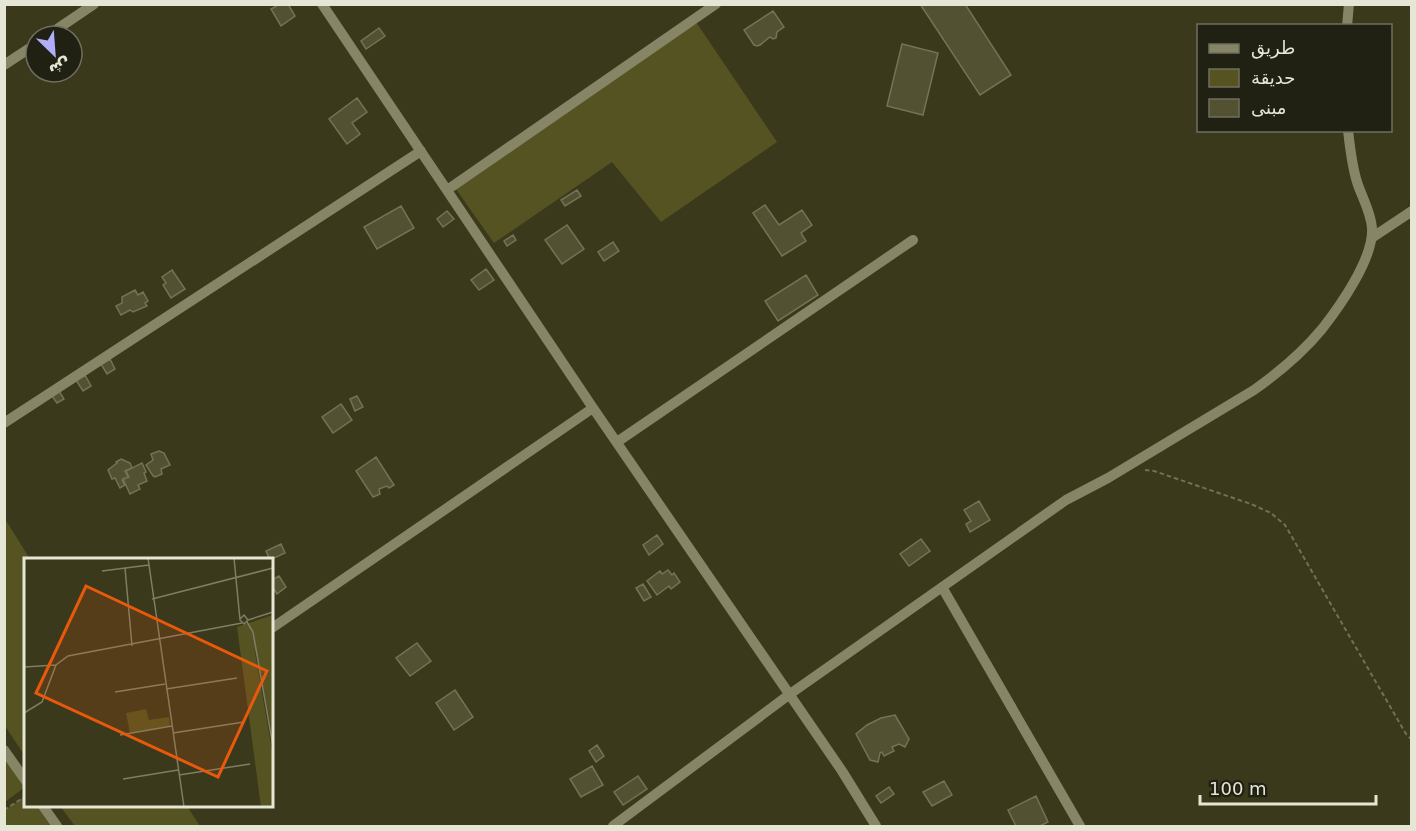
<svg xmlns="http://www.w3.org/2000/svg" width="1416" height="831" viewBox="0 0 1416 831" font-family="'DejaVu Sans',Cairo,sans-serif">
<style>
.green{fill:#555322}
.building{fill:#525132;stroke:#747354;stroke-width:1.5}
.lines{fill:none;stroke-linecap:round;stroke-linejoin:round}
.path{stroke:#717156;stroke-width:2;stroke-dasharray:4.5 3;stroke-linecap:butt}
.street{stroke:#868565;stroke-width:10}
.inset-road{fill:none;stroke:#7f7e65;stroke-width:1.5}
.view{fill:#e8590c;fill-opacity:0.15;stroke:#e8590c;stroke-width:3}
.inset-edge{fill:none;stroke:#e6e6d4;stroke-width:3}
</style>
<rect width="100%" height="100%" fill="#3a391b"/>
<path class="green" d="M694,19l83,123 -116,80 -49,-60 -118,81 -41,-58z
M5,519l25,40 -4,1 -1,196 -20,-30z
M4,753l22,28 -1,6 -20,15z
M25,796l1,10h18l15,20h-54v-16z
M60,806h127l13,20h-125z"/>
<path class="building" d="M280,4h8l7,12 -14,10 -10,-17z
M920,4h45l46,71 -31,20z
M773,11l11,16 -7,5 -1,6 -3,1 -3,-2 -10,8 -3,1 -3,-1 -10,-15z
M379,28l6,8 -19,13 -5,-8z
M902,44l36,9 -15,62 -36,-9z
M357,98l10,14 -15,11 8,11 -13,10 -18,-25z
M577,190l4,6 -16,10 -4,-6z
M765,205l14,20 23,-15 10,15 -11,8 5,8 -24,15 -29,-43z
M401,206l13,22 -37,21 -13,-22z
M447,211l7,8 -11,8 -6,-8z
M567,225l17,24 -22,15 -17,-24z
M513,235l3,5 -9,6 -3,-5z
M613,242l6,9 -15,10 -6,-9z
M486,269l8,11 -15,10 -8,-10z
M172,270l13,19 -14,9 -8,-13 3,-2 -4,-6z
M806,275l12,20 -40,26 -13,-20z
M135,290l3,5 5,-3 5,9 -3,2 2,3 -14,6 -3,-2 -9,5 -5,-9 6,-3v-6z
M110,359l5,10 -8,5 -6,-10z
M85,375l6,11 -8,5 -7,-11z
M59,391l5,8 -7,4 -5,-7z
M357,396l6,11 -8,4 -5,-12z
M341,404l11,16 -19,13 -11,-16z
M159,451l5,2 6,12 -9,4 1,5 -7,3 -2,-1 -7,-11 7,-5 -2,-6z
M376,457l18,28 -5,3 -2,-2 -8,3 1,5 -7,3 -17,-26z
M121,459l9,4 2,5 -7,3 3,6 -6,3 3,5 -5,3 -5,-10 -3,1 -4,-9 9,-7 -1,-1z
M142,463l4,9 -2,1 3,8 -9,4 2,4 -10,5 -7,-15 6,-2 -3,-6z
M979,501l11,19 -20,12 -4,-8 5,-3 -7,-11z
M657,535l6,9 -14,11 -6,-10z
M921,539l9,12 -21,15 -9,-12z
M281,544l4,9 -15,7 -4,-9z
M668,570l4,5 2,-2 6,9 -9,7 -2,-3 -12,9 -10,-14 13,-10 2,3z
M279,576l7,11 -9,7 -5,-8v-6z
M643,584l8,13 -7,4 -8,-13z
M417,643l14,18 -21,15 -14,-18z
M455,690l18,27 -19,13 -18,-27z
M895,715l14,24 -4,8 -6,-3 -7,3 2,4 -10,5 -2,-4 -2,1 -2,9 -8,-2 -14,-26 11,-9 14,-7z
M597,745l7,11 -8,6 -7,-11z
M592,766l11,19 -22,12 -11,-18z
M638,776l9,13 -24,16 -9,-13z
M944,781l8,14 -20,11 -9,-14z
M889,787l5,7 -13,9 -5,-7z
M1036,796l12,26 -8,4h-24l-8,-16z"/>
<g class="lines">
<path class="path" d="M1145,470l9,1 97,33 20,9 14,12 121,209 6,6
M4,810l22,-14"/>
<path class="street" d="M322,4l271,404 249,363 34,55
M1347,26l2,-22
M47,36l47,-32
M4,65l32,-21
M447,190l269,-186
M1373,237l39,-26
M4,423l417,-272
M617,442l296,-202
M942,587l138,239
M272,628l321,-220
M4,750l22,31
M43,806l14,20
M613,826l177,-132 276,-194 42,-22 146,-88c24,-17 49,-38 68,-61 18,-23 52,-71 50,-101 -1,-15 -9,-29 -14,-43 -6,-17 -8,-37 -10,-55"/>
</g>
<g transform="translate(24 558)">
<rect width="249" height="249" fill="#3a391b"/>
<path d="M249,57v123l-12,-63 9,-2 -9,1 -7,-28 19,110v51h-12l-24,-180zM122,151l3,11 20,-3 1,9 -40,7 -4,-20z" fill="#555322"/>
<path class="inset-road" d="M124,0l36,249M210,0l6,62 4,4 4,-4 -4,-5 -4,4M101,10l7,78M78,13l47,-6M128,41l121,-31M224,62l25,-8M223,64l6,10 20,114M0,109l32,-2M142,131l71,-11M91,134l50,-8M0,155l18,-11 14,-37 12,-9 174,-33M149,175l71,-11M96,177l52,-9M155,217l71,-11M99,221l55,-9"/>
<path class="view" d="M62,28l181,85 -49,106 -182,-84z"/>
<rect width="249" height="249" class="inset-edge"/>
</g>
<rect width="1416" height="831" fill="none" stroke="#e6e6d4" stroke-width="12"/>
<rect x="1197" y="24" width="195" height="108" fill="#202013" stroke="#6f6f60" stroke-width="1.5"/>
<rect x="1209" y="44" width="30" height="9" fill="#868565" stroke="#6f6f60" stroke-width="1.5"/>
<text x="1251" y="54" font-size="18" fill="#e6e6d4">طريق</text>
<rect x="1209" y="69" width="30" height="18" fill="#555322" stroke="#6f6f60" stroke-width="1.5"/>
<text x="1251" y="84" font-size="18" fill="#e6e6d4">حديقة</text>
<rect x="1209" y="99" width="30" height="18" fill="#525132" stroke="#6f6f60" stroke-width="1.5"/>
<text x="1251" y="114" font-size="18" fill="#e6e6d4">مبنى</text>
<g transform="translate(54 54) rotate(155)"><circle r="28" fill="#202013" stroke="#6f6f60" stroke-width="1.5"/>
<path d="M0-4.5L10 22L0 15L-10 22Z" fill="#b2adf9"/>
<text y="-9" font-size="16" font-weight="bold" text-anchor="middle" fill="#e6e6d4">ش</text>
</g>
<path d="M1200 795v9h176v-9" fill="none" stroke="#e6e6d4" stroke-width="3"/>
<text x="1209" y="795" font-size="18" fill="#e6e6d4" stroke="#202013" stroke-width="4.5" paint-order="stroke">100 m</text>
</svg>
